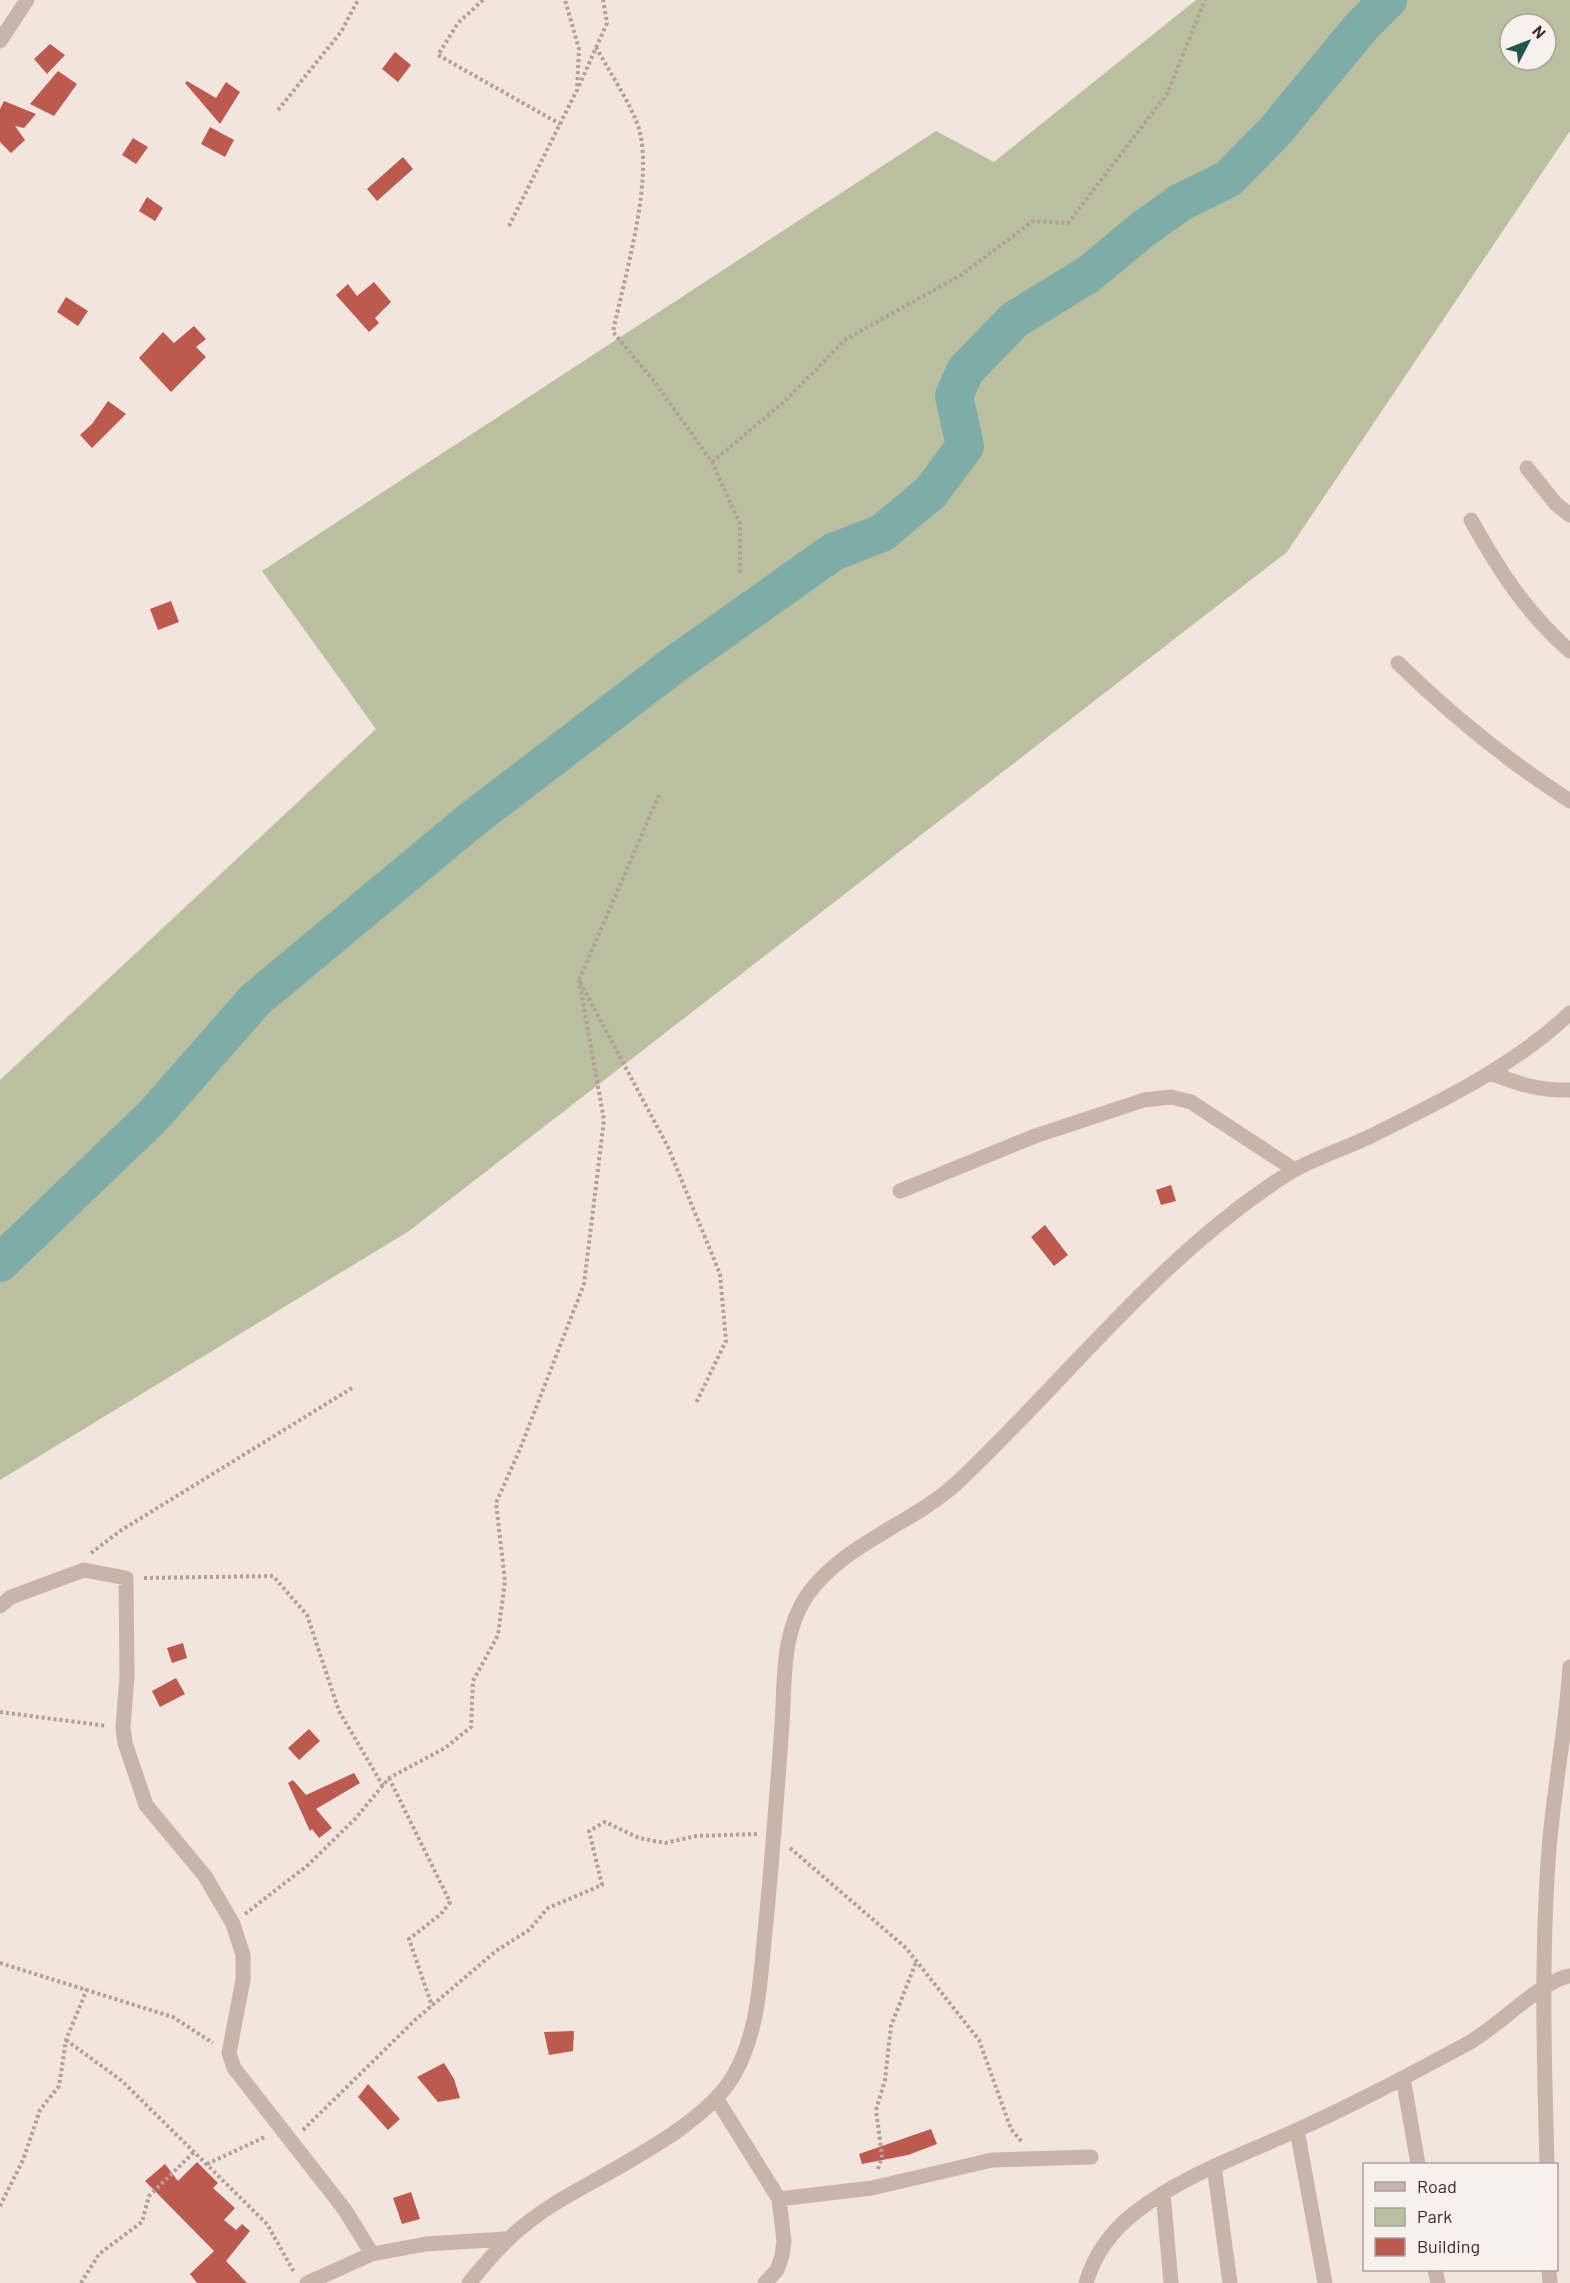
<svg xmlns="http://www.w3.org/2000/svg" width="1570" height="2283" viewBox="0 0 1570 2283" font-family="Barlow,sans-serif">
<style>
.green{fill:#b9bf9f;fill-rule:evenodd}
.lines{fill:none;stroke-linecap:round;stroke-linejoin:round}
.river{stroke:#7faca7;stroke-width:38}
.building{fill:#bd5a50}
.path{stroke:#b49e95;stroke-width:4;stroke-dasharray:3 3;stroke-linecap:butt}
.minor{stroke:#c8b4ab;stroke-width:15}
</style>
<rect width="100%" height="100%" fill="#f1e5de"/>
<path class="green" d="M1196,0h374v131l-283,421 -878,679 -409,249v-400l376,-351 -114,-158 674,-440 58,31zM1510,24h36v36h-36z"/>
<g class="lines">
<path class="river" d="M0,1263l154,-148 101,-115 215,-179 201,-154 162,-115 49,-19 49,-41 34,-46 -11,-50 11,-25 49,-51 75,-46 53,-44 39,-28 47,-23 49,-50 84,-102 27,-27"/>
</g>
<path class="building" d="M50,44l15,11 -18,19 -13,-15z
M395,52l16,13 -13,17 -16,-13z
M58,71l19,13 -23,32 -24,-12z
M187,81l29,17 10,-16 14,10 -20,32 -35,-41z
M4,101l32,13 -12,14 -9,-2 10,14 -14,13 -11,-11v-33z
M210,127l24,13 -9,17 -24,-13z
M133,138l15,9 -12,17 -14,-9z
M403,157l10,12 -36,32 -10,-12z
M147,197l16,11 -8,13 -16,-10z
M374,282l17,20 -16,16 4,5 -10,9 -33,-37 12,-11 9,12z
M66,297l22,14 -10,15 -21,-14z
M194,326l12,13 -10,8 10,10 -35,35 -32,-34 24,-26 11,11z
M108,401l18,13 -34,34 -12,-13 12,-11z
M171,601l8,21 -21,8 -8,-21z
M1171,1185l5,16 -15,4 -5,-15z
M1045,1225l23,30 -14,11 -23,-29z
M183,1643l4,15 -15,5 -5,-15z
M176,1678l9,16 -25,13 -8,-16z
M309,1729l11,12 -21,19 -11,-12z
M354,1773l6,10 -44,26 16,19 -13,10 -7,-9 -2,2 -22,-48 5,-3 13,15z
M574,2031l-1,20 -24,4 -5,-23z
M444,2063l10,16 6,19 -22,4 -21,-25z
M368,2084l32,35 -12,11 -30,-33z
M931,2129l6,15 -29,11 -46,9 -3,-10z
M197,2162l21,21 -5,5 22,20 -11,12 12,10 6,-6 8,7 -24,30 21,22h-50l-7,-9 24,-23 -69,-70 20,-17 13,17z
M411,2192l9,27 -18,5 -9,-26z"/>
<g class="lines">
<path class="path" d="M483,0l-25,23 -20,32 122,69
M596,47c12,23 36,58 43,82 15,52 -15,149 -26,203l41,49 58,81 28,62v50
M579,86l28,-63 -4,-23
M278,110l63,-78 17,-32
M509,226l68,-136 2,-41 -14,-49
M712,462l73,-61 61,-62 115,-64 72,-54 35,2 99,-129 38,-94
M659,795l-80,185 89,167 52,127 6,67 -30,62
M91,1553l29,-22 232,-143
M144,1578l129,-2 34,39 32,96 44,75
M0,1712l107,14
M389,1778l61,124 -9,12 -32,25 23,67
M790,1848l116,100 73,92 32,89 11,13
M245,1914l63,-49 47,-46 34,-41 56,-30 26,-21 2,-46 25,-46 7,-54 -9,-78 24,-54 64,-165 20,-164 -25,-140
M0,1963l173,54 40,26
M66,2040l56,41 145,143 27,48
M303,2130l112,-110 81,-69 33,-21 19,-22 54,-23 -13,-54 16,-9 34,16 26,5 31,-7 62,-2
M207,2164l58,-27
M878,2169l4,-13 -6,-46 9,-30 6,-54 25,-64
M0,2206l23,-46 17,-50 19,-24 7,-46 21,-51
M81,2283l18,-29 43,-32 7,-26 45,-44"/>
<path class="minor" d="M0,41l27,-41
M1527,468l29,36 14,11
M1471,520c28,50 56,94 99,131
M1398,663c53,52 110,98 172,138
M1491,1073c27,11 50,18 79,17
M900,1191l135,-55 109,-36 27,-3 20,5 104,68
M0,1606l11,-9 73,-27 42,8 1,98 -4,52 2,15 21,62 59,71 28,48 10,31v25l-14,73 5,15 111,142 27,44
M1403,2078l15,86
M716,2098l63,101 5,42 -2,15 -5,14 -12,13
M1297,2130l28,153
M1547,2164c-3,-105 -6,-210 2,-315 5,-61 17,-121 21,-182
M1214,2166l16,117
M1163,2193l8,90
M779,2199l93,-11 120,-28 99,-3
M1435,2270l3,13
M1549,2270l1,13
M307,2283l65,-29 54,-10 79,-5
M469,2283c28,-34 47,-55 85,-79 52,-32 153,-78 181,-131 24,-44 25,-93 30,-141 7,-69 12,-138 17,-207 3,-44 -1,-93 26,-131 38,-52 105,-70 151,-113 109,-103 202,-227 330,-308 25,-15 55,-24 82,-37 70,-35 142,-69 199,-123
M1086,2283c9,-31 26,-53 51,-72 47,-36 105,-56 158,-80 58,-26 114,-56 170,-86 30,-15 76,-65 105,-69"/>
</g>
<rect x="1363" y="2163" width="195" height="108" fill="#f8f0ea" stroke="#aaa29d" stroke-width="1.5"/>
<rect x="1375" y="2182" width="30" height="9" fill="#c8b4ab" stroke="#aaa29d" stroke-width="1.5"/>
<text x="1417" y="2193" font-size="18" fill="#362c2a">Road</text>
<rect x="1375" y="2208" width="30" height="18" fill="#b9bf9f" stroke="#aaa29d" stroke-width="1.5"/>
<text x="1417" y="2223" font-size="18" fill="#362c2a">Park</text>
<rect x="1375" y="2238" width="30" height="18" fill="#bd5a50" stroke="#aaa29d" stroke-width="1.5"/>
<text x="1417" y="2253" font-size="18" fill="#362c2a">Building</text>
<g transform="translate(1528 42) rotate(48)"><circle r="28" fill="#f8f0ea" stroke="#aaa29d" stroke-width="1.5"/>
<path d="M0-4.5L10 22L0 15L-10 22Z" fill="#225550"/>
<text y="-9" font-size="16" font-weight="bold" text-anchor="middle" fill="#362c2a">N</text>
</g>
</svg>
